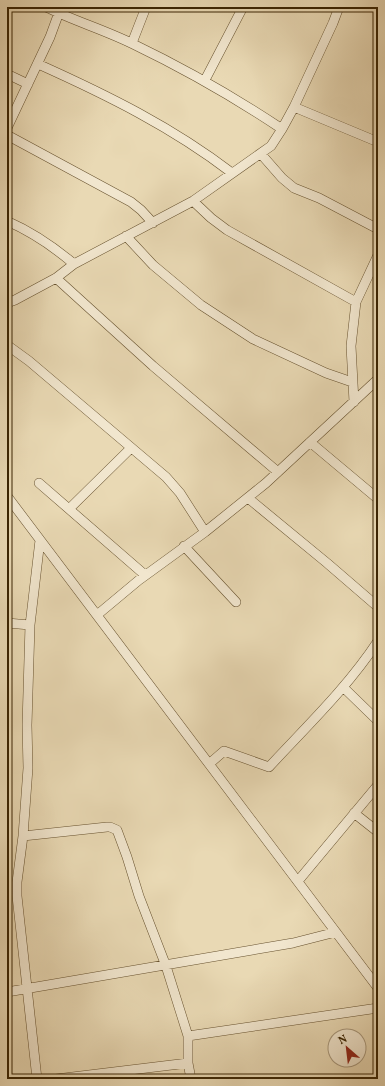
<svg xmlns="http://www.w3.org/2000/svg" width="385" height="1086" viewBox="0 0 385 1086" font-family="Vollkorn,serif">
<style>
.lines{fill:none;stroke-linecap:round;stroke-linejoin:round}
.minor-casing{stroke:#66512e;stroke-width:10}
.minor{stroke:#f1e6ce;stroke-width:9}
</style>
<rect width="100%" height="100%" fill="#e9d9b4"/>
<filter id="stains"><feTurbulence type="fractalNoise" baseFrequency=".005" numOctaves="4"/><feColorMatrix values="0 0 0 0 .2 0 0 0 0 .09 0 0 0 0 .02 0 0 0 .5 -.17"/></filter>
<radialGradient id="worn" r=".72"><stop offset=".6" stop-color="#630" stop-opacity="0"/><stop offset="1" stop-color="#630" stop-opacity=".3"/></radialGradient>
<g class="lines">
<g class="minor-casing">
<path id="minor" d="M46,7c28,14 59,23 87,37 52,25 101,53 149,85
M132,43l14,-36
M38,64c69,31 134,63 194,109
M7,74l21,10
M205,80l38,-73
M294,107l84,35
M7,128l43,-91 11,-30
M7,135l124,67 10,8 12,13
M261,154l21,24 12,10 25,10 59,31
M193,201l18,17 16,12 129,72
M7,221c25,11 47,26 67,43
M126,236l27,29 48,40 52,34 73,34 26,9
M56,278l97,88 125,106
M7,303l8,-3 41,-22 18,-14 119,-63 78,-55 11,-17 12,-22 39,-84 6,-16
M7,345l22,16 137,116 14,16 25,39
M354,402l-3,-56 5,-44 22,-47
M310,442l68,57
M39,483l106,92
M7,496l371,492
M248,498l79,65 51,44
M69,509l62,-61
M184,546l52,56
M97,615l42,-35 66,-48 61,-49 112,-104
M7,623l23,2
M344,688l34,33
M209,764l15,-13 45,16c38,-41 78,-79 109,-126
M354,813l24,19
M23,836l84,-9h3l7,3 10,27 12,39 27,70 22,70v27l3,16
M298,881l80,-96
M7,992l286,-49 43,-11
M188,1036l190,-28
M37,1079l-20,-183v-14l6,-46 5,-68 -1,-43 3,-100 10,-85
M56,1079l132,-16"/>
</g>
<use href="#minor" class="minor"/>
</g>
<rect width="385" height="1086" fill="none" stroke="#e9d9b4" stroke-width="24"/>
<rect x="8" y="8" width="369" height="1070" fill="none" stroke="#3a2402" stroke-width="2"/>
<rect x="12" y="12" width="361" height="1062" fill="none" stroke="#3a2402"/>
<g transform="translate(347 1048) rotate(332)"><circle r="19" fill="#f1e6ce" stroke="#a8987c"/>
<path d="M0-3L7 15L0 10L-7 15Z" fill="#8f2418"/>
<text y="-6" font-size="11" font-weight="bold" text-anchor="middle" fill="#3a2402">N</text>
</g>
<rect width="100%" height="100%" filter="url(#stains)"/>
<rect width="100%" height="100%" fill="url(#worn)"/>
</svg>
